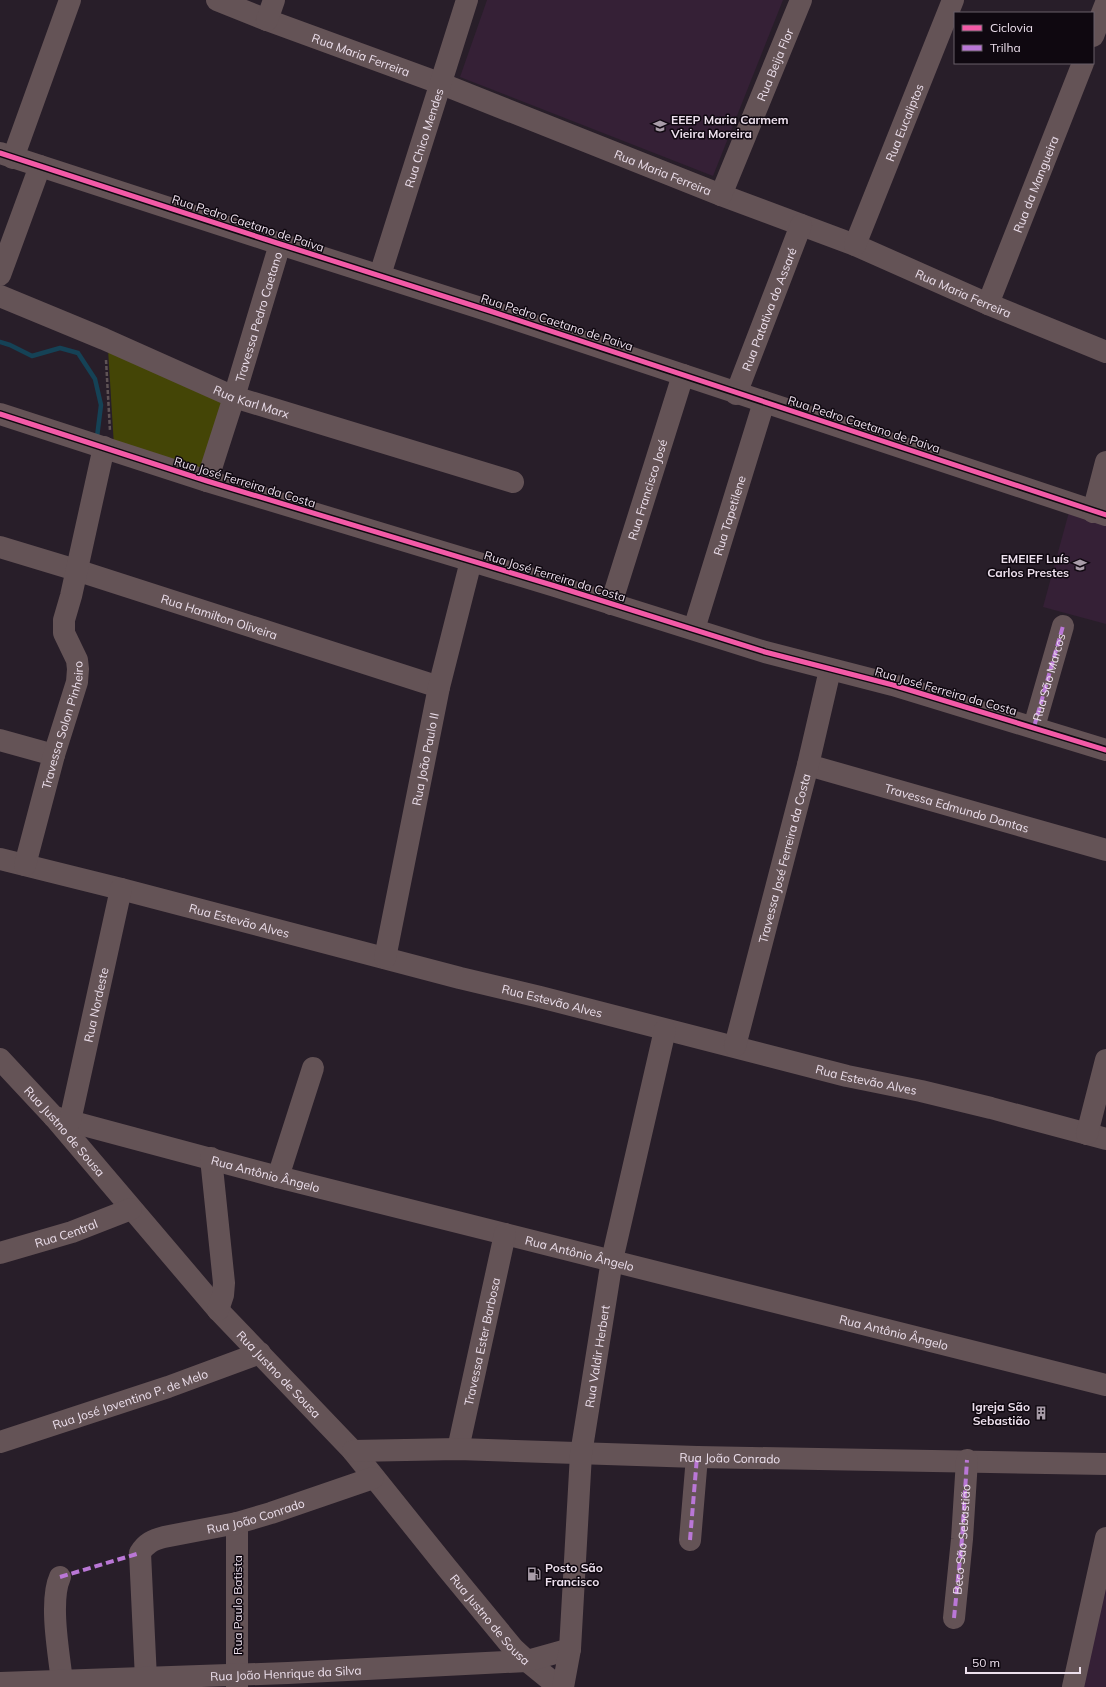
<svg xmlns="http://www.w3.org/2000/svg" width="1106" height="1687" viewBox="0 0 1106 1687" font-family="Mulish,sans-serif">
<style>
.built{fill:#352036}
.green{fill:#444506}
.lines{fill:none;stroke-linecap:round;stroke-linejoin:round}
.stream{stroke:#154256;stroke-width:4.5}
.path{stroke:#5f5356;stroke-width:2.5;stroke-dasharray:4 2;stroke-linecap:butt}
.minor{stroke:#645356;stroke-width:22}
.quiet{stroke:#ba77d6;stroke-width:4;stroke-dasharray:8 4;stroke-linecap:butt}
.cycleway-casing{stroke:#0f0810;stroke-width:8}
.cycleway{stroke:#f35aa7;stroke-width:5}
.labels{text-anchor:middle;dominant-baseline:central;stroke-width:3;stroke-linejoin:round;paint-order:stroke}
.street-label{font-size:12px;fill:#ede0ed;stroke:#0f0810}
.poi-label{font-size:12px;font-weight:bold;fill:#ede0ed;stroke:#0f0810;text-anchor:start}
</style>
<rect width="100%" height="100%" fill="#281e29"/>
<path class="built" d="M487,0h296l-70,176 -253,-99z
M1069,512l37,12v100l-63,-17z
M1106,1584v103h-26z"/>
<path class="green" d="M108,349l113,49 2,10 -17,57 -15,6 -77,-25z"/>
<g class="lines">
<path class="stream" d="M0,342l10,3 22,11 28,-8 18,5 17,26 6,26 -4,32"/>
<path class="path" d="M106,360l4,71"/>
<g class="minor">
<path id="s1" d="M217,0l50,20 175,64 279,111 134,50 133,59 118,48"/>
<path d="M267,20l7,-20"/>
<path d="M1093,36l13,-33"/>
<path d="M0,153l280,91 210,67 616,204"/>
<path d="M13,158l57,-158"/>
<path id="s2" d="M721,195l80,-195"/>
<path id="s3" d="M855,245l98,-245"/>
<path d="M0,275l40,-109"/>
<path id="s4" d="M380,275l87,-275"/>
<path id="s5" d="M0,296l104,43 130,58 279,85"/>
<path id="s6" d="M988,304l95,-241"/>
<path id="s7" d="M736,394l65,-169"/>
<path d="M0,414l207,67 348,105 210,66 128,33 213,65"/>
<path id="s8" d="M207,481l27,-84 46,-153"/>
<path d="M1093,512l13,-50"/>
<path id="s9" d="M0,547l76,23 363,117"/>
<path id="s10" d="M611,604l72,-229"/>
<path id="s11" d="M694,629l70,-227"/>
<path d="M1034,727l29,-101"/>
<path d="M0,740l54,15"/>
<path id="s12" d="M808,765l298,85"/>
<path id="s13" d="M0,859l121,30 339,89 80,19 307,79 74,15 70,17 115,31"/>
<path id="s14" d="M25,865l29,-110 23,-73 1,-13 -1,-9 -13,-27v-13l7,-24 33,-149"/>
<path id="s15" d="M385,958l54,-271 32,-126"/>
<path id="s16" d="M735,1046l73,-281 22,-95"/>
<path id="s17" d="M0,1059l54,58 164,193 135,141 94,117 66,80 14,13 32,26"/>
<path id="s18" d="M54,1117l224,60 828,208"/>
<path id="s19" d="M70,1121l51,-232"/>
<path d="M1087,1134l19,-74"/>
<path d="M211,1158l13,125 -1,12 -5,15"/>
<path d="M278,1177l35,-109"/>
<path id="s20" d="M0,1253l72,-21 59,-23"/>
<path id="s21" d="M0,1442l168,-55 92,-34"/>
<path id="s22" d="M458,1449l47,-215"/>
<path id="s23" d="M353,1451l105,-2 239,8 409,7"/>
<path d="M237,1523v164"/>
<path d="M690,1540l7,-83"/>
<path d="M60,1577c-11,24 -1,78 2,104"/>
<path id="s24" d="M954,1618l8,-79 5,-79"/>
<path id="s25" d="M146,1679l-6,-126c6,-10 13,-13 24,-16l73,-14 34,-10 102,-35"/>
<path id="s26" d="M0,1683l288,-10 239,-12 43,-12"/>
<path id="s27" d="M563,1687l7,-38 11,-195 31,-194 53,-230"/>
<path d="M1073,1687l33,-149"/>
</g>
<g class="quiet">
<path id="s28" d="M1034,727l29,-101"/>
<path d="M690,1540l7,-83"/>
<path d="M60,1577l80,-24"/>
<path d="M954,1618l8,-79 5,-79"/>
</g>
<g class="cycleway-casing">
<path id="cycleway" d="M0,153l280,91 210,67 616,204
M0,414l207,67 348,105 210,66 128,33 213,65"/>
</g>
<use href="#cycleway" class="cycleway"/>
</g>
<defs>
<g id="school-bare" transform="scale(1.08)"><path d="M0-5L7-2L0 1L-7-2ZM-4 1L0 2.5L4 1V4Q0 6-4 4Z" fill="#a89ca8" stroke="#0f0810" stroke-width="2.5" paint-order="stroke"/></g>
<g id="building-bare" transform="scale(1.08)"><path d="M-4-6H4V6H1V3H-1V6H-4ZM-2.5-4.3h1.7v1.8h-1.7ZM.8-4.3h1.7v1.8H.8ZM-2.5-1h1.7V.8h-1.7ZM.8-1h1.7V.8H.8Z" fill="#a89ca8" stroke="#0f0810" stroke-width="2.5" paint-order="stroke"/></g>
<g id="fuel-bare" transform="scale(1.08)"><path d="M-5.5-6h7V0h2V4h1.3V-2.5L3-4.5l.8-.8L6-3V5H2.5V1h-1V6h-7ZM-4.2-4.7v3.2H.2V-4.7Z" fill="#a89ca8" stroke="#0f0810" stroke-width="2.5" paint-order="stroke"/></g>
</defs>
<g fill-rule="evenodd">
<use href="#school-bare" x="660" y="126"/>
<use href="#school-bare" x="1080" y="565"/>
<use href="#building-bare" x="1041" y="1413"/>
<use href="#fuel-bare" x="534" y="1574"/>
</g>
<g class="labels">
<g class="street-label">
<text stroke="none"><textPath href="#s1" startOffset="154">Rua Maria Ferreira</textPath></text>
<text stroke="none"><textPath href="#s2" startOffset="141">Rua Beija Flor</textPath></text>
<text stroke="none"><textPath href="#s3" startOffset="132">Rua Eucaliptos</textPath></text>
<text stroke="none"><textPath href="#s4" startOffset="144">Rua Chico Mendes</textPath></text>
<text stroke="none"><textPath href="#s1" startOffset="478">Rua Maria Ferreira</textPath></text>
<text stroke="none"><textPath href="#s6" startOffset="129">Rua da Mangueira</textPath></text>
<text transform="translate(248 223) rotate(18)">Rua Pedro Caetano de Paiva</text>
<text stroke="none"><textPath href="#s1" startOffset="802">Rua Maria Ferreira</textPath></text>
<text stroke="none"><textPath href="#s7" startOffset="91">Rua Patativa do Assaré</textPath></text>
<text stroke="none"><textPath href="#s8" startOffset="172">Travessa Pedro Caetano</textPath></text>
<text transform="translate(557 322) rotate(18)">Rua Pedro Caetano de Paiva</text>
<text stroke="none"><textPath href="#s5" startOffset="273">Rua Karl Marx</textPath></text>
<text transform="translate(864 424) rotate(18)">Rua Pedro Caetano de Paiva</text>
<text transform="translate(245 482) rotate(17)">Rua José Ferreira da Costa</text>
<text stroke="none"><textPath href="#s10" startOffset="120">Rua Francisco José</textPath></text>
<text stroke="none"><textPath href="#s11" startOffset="119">Rua Tapetilene</textPath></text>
<text transform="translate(555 576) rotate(17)">Rua José Ferreira da Costa</text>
<text stroke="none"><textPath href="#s9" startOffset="230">Rua Hamilton Oliveira</textPath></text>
<text stroke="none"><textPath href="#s28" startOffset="52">Rua São Marcos</textPath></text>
<text transform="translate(946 691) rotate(16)">Rua José Ferreira da Costa</text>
<text stroke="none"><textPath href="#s14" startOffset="145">Travessa Solon Pinheiro</textPath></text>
<text stroke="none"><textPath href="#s15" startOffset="203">Rua João Paulo II</textPath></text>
<text stroke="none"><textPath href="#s12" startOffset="155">Travessa Edmundo Dantas</textPath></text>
<text stroke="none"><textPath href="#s16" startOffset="194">Travessa José Ferreira da Costa</textPath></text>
<text stroke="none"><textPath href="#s13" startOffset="247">Rua Estevão Alves</textPath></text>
<text stroke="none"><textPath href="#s13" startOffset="570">Rua Estevão Alves</textPath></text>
<text stroke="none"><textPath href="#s19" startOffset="119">Rua Nordeste</textPath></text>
<text stroke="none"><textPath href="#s13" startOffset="894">Rua Estevão Alves</textPath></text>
<text stroke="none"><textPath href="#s17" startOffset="97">Rua Justno de Sousa</textPath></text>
<text stroke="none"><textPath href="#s18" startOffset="219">Rua Antônio Ângelo</textPath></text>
<text stroke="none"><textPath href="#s20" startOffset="69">Rua Central</textPath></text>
<text stroke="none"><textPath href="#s18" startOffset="543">Rua Antônio Ângelo</textPath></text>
<text stroke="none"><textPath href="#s18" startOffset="867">Rua Antônio Ângelo</textPath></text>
<text stroke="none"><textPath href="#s22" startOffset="110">Travessa Ester Barbosa</textPath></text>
<text stroke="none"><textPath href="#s27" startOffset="333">Rua Valdir Herbert</textPath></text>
<text stroke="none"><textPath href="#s17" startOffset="421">Rua Justno de Sousa</textPath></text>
<text stroke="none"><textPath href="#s21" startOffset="137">Rua José Joventino P. de Melo</textPath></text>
<text stroke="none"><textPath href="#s23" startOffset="377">Rua João Conrado</textPath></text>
<text stroke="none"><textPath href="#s25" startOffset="250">Rua João Conrado</textPath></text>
<text stroke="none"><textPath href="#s24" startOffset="79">Beco São Sebastião</textPath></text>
<text transform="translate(237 1605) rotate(-90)">Rua Paulo Batista</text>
<text stroke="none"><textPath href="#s17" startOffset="745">Rua Justno de Sousa</textPath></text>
<text stroke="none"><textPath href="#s26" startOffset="286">Rua João Henrique da Silva</textPath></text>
</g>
<g class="poi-label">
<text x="671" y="119">EEEP Maria Carmem<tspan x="671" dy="14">Vieira Moreira</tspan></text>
<text x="1069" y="558" text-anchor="end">EMEIEF Luís<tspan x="1069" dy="14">Carlos Prestes</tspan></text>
<text x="1030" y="1406" text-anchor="end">Igreja São<tspan x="1030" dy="14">Sebastião</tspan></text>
<text x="545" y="1567">Posto São<tspan x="545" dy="14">Francisco</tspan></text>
</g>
</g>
<rect x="954" y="12" width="140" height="52" fill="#0f0810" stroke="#685e68"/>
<rect x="962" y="25" width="20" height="6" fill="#f35aa7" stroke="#685e68"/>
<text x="990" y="32" font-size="12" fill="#ede0ed">Ciclovia</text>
<rect x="962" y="45" width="20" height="6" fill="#ba77d6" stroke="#685e68"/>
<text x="990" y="52" font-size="12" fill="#ede0ed">Trilha</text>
<path d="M966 1667v6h114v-6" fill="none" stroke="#ede0ed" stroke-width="2"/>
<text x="972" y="1667" font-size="12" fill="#ede0ed" stroke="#0f0810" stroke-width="3" paint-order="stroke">50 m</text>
</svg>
